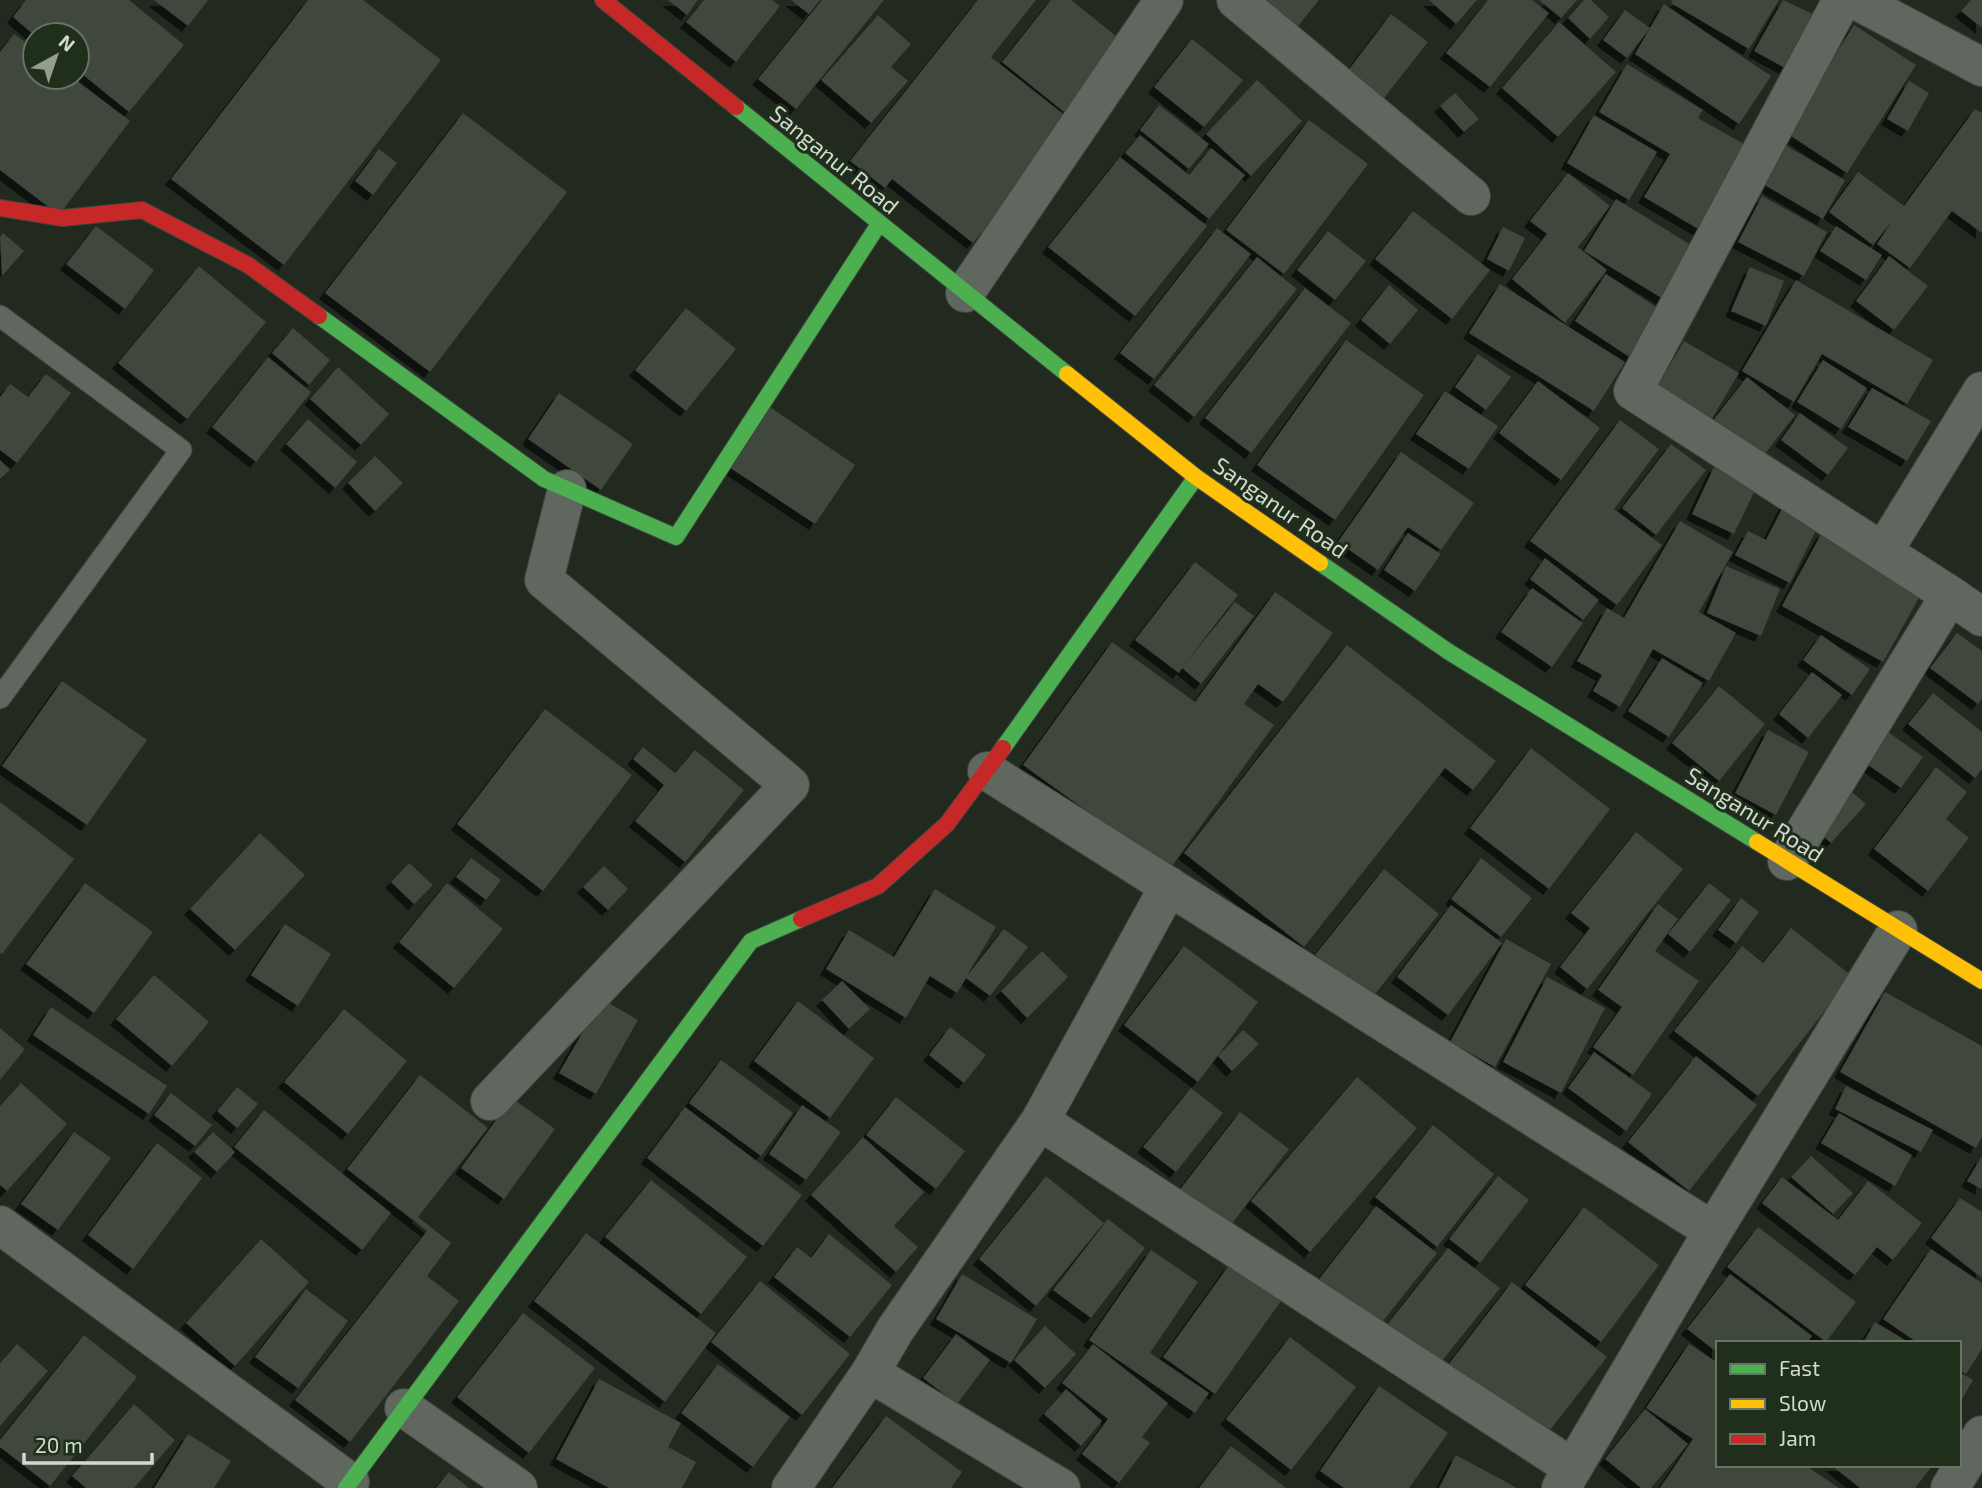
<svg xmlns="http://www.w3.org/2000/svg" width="1982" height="1488" viewBox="0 0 1982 1488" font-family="'Exo 2',sans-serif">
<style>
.building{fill:#3f463e;filter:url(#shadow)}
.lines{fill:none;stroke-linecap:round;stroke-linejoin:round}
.lane-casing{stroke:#3f463d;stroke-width:23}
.street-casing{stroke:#3f463d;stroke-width:40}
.fast-casing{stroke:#3f463d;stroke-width:18}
.slow-casing{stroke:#3f463d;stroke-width:18}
.jam-casing{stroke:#3f463d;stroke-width:18}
.lane{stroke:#60675e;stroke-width:21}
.street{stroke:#60675e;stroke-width:38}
.fast{stroke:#4caf50;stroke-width:16}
.slow{stroke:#ffc107;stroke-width:16}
.jam{stroke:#c62828;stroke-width:16}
.labels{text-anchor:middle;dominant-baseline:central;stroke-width:6;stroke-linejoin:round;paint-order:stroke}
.street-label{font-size:23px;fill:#d0dbce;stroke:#1f2f1b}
</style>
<defs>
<filter id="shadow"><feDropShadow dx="-6" dy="6" stdDeviation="0" flood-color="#0009"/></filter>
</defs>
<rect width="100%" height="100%" fill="#222a20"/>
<path class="building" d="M26,0h103l55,45 -55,67 -52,-42v-35h-43l-21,-18z
M154,0h54l-20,26z
M308,0h55l78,60 -157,205 -113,-86z
M668,0h30l-11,15z
M704,0h68l8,6 -44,56 -50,-40z
M791,0h29l-11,14z
M822,0h62l-88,109 -38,-30z
M978,0h58l-45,57 76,60 -18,31 -76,95 -81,-64 -7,9 -35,-27z
M1051,0h20l55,44 -57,72 -67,-54z
M1243,0h76l-30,37z
M1429,0h48l-21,24z
M1488,0h44l17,13 -59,74 -44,-34z
M1539,0h38l-16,18z
M1584,0h7l18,17 -19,22 -22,-21z
M1672,0h107l-30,49 -78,-46z
M1783,0l32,15 -30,53 -31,-17z
M1971,0h11v28l-21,-17z
M1664,4l107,72 -32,48 -104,-70z
M1625,10l25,18 -23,30 -24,-18z
M1391,14l37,28 -48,61 -36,-27z
M878,15l33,29 -20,23 17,14 -37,42 -50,-43z
M1559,22l57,50 -58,65 -56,-49z
M1854,25l62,40 -69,108 -62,-41z
M14,34l21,15v28h37l58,44 -71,94 -59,-45v-118z
M1192,39l51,41 -39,47 -50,-40z
M1627,64l76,46 -5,8 51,29 -49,83 -56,-33 26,-43 -71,-42z
M1257,80l45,41 -51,55 -45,-42z
M1909,81l20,12 -21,38 -21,-12z
M1455,93l24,26 -15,13 -24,-26z
M1159,105l50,39 -20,25 -49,-39z
M1975,109l7,4v120l-30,-22 -42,57 -33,-24 15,-23 -19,24 -44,-33 29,-40 46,34z
M463,113l104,79 -137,180 -105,-79z
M1594,115l63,37 -28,48 -62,-37z
M1309,120l59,44 -84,110 -58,-44z
M1140,135l49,40 22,-27 34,27 -36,44 -84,-66z
M1785,145l60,35 -22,39 -60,-35z
M379,149l18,14 -24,32 -18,-14z
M1120,157l87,69 -72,90 -87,-69z
M1568,173l42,33 -32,41 29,23 -42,53 -53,-44 35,-45 -17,-13z
M1762,196l65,36 -23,44 -66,-34z
M1616,199l80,49 -31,52 -81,-49z
M1413,211l77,59 -38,49 -77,-60z
M96,226l58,44 -29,39 -59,-45z
M1836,226l46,29 -16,25 -46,-29z
M1503,227l22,11 -16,33 -22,-12z
M1217,228l34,26 -97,125 -34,-26z
M1328,231l38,30 -31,39 -38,-30z
M3,233l21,18 -22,25 -2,-39z
M1889,256l39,30 -34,44 -38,-29z
M1257,257l40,32 -103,128 -40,-32z
M199,266l67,56 -79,97 -69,-56z
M1750,267l34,14 -18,45 -35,-15z
M1606,274l59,39 -31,47 -59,-39z
M1796,280l137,80 -26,44 -85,-50 -28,48 -52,-31z
M1500,284l125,78 -31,49 -125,-78z
M1389,285l29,25 -28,34 -29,-24z
M1305,288l46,35 -100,130 -46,-35z
M686,308l50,41 -50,62 -51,-41z
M293,328l37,32 -21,25 -37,-32z
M1346,340l78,55 -89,125 -78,-55z
M1684,341l55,32 -32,54 -55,-32z
M1478,354l33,23 -25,33 -31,-23z
M268,357l43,35 -55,70 -44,-35z
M1823,360l44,28 -26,41 -44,-27z
M338,367l51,47 -28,31 -51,-46z
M46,374l25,19 -54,70 -17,-13v-53l10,-13 18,13z
M1747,377l48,38 -35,45 -49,-37z
M1538,381l62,47 -39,52 -62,-47z
M1872,388l59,33 -24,40 -59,-34z
M1445,391l53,35 -29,43 -53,-35z
M559,393l74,51 -32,46 -73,-51z
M770,407l85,58 -40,59 -86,-57z
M1800,413l48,35 -20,27 -47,-35z
M308,419l49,43 -22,26 -49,-44z
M1620,420l39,29 -45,60 48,36 -45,60 -87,-64z
M1671,444l35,26 -50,65 -34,-27z
M1401,452l73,51 -33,47 -33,-23 -30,43 -40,-28z
M375,456l28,27 -28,28 -27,-28z
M0,460l10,10 -10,9z
M1715,465l42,21 -23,48 -42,-20z
M1787,499l36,17 -33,67 -55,-28 13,-24 18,9z
M1680,521l53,31 -34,60 37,21 -27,48 -56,-32 -33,58 -27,-16 9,-16 -25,-14 30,-53 17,10z
M1823,531l102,56 -42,75 -101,-56z
M1408,533l33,21 -26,37 -31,-21z
M1545,558l54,42 -16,20 -53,-41z
M1195,562l43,33 -54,70 51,-63 19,14 -53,68 -19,-16 -3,5 -44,-33z
M1726,566l54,23 -19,47 -54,-23z
M1532,588l51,35 -31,44 -51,-35z
M1275,592l58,41 -50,69 -25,-18 -14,20 30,21 -105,145 -146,-105 89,-123 83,60z
M1957,633l25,18v48l-4,5 -48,-36z
M1821,635l49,34 -18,26 -49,-35z
M1347,645l149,116 -23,29 -28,-22 -141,179 -120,-94z
M1662,658l41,25 -34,54 -41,-26z
M1812,672l30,23 -34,43 -29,-24z
M62,681l85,59 -60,85 -85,-59z
M1719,686l46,38 -46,57 -47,-38z
M1933,693l49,39v37l-7,9 -67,-54z
M545,709l87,66 -89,116 -86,-67z
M1884,729l39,28 -22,31 -40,-28z
M1768,730l41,22 -33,63 -41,-22z
M643,747l32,26 20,-23 49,40 -59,72 -50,-41 29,-36 -31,-26z
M1531,748l79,61 -61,80 -79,-61z
M1936,767l31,25 -21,27 23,19 -41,53 -54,-42z
M1846,787l20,17 -35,39 -19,-17z
M0,802l74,57 -72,95 -2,-1z
M1636,832l47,37 -96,120 -27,-22 30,-39 -19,-15z
M260,833l45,42 -70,75 -45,-41z
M471,858l30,22 -15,20 -30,-23z
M1481,858l51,40 -31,39 -50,-38z
M409,863l24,22 -19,19 -23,-22z
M604,866l24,23 -20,21 -25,-23z
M1384,869l55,45 -68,85 -56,-44z
M85,883l68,49 -59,81 -68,-49z
M447,883l56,46 -49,59 -55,-46z
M1709,883l22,17 -41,52 -22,-18z
M935,889l61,38 -30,50 38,-48 24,18 -38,49 -24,-18 -9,15 -27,-17 -24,42 -80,-49 23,-39 45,27z
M1741,898l18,14 -23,31 -18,-13z
M1658,904l20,15 -23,32 44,30 -66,94 -40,-28 29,-40 -24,-17z
M1451,905l51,38 -54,72 -51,-38z
M285,924l46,30 -33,52 -47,-31z
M1791,928l61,48 -94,120 -84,-65 68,-85 21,17z
M1506,939l45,25 -56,103 -45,-25z
M1184,946l74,56 -60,80 -74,-57z
M1042,951l26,26 -41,41 -26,-27z
M154,975l55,47 -37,44 -56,-47z
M1547,977l58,31 -44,85 -58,-31z
M842,981l28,28 -21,20 -27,-29z
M1885,992l97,54v91l-6,11 -136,-76z
M602,999l36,21 -42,74 -37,-21z
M798,1001l76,57 -44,60 -76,-57z
M51,1007l116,79 -18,28 -116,-79z
M344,1009l63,52 -59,73 -64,-52z
M950,1027l36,28 -22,28 -35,-28z
M0,1028l25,21 -25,31z
M1243,1030l16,14 -27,27 -14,-15z
M1594,1052l58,42 -26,37 -58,-43z
M1696,1056l61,49 -68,86 -61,-49z
M721,1060l72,53 -32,43 -72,-53z
M420,1075l68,53 -70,89 33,26 -24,33 32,25 -109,141 -55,-42 132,-169 -80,-62z
M1357,1077l60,51 -107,124 -59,-51z
M21,1083l46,41 -60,67 -7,-6v-79z
M1846,1086l87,44 -12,22 -86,-43z
M237,1087l21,17 -21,24 -20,-17z
M1191,1088l32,25 -47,59 -33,-25z
M171,1093l41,32 -17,21 -41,-31z
M896,1097l69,54 -29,38 -70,-54z
M512,1098l43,31 -51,70 -43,-31z
M802,1105l39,27 -35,48 -37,-26z
M685,1107l117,88 -39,51 -116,-88z
M264,1110l127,103 -29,37 -128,-103z
M1240,1112l49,37 -62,81 -49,-38z
M1839,1113l73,42 -17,31 -74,-43z
M1433,1125l61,49 -57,73 -62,-50z
M74,1132l37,26 -53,72 -37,-26z
M213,1132l22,20 -18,20 -23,-20z
M863,1137l61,55 -30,34 24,21 -22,25 -85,-77z
M157,1143l45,35 -69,91 -45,-34z
M1811,1156l42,37 -20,21 -42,-37z
M1982,1156v33l-15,-8z
M1046,1176l58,47 -68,83 -57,-47z
M1498,1176l31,24 -49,63 -31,-24z
M1782,1177l56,43 30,-39 54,42 -29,37 -16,-13 -22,28 -93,-72z
M651,1180l96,77 -46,57 -96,-77z
M1960,1198l22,14v66l-51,-40z
M1376,1206l61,47 -62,78 -59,-48z
M1584,1207l75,58 -58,77 -76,-57z
M1108,1219l37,29 -54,70 -38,-28z
M1758,1227l98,75 -30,40 -99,-75z
M586,1233l130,100 -51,69 -131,-101z
M829,1234l63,51 -42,52 -76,-60 23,-30 14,11z
M261,1239l48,43 -74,84 -49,-43z
M1448,1248l52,40 -66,83 -52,-40z
M1931,1249l51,34v66l-16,25 -7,-4v-27h-41l-35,-24z
M1151,1250l47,32 -48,71 59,40 -14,20 -106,-73z
M1230,1264l51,37 -66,93 -52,-37z
M962,1274l75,45 -26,44 -75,-44z
M1730,1274l82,62 -5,7h-89v10l-31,-24z
M760,1281l90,73 -48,61 -91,-73z
M1512,1282l95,75 -64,82 -95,-74z
M306,1289l42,32 -50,67 -43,-31z
M523,1313l72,55 -66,85 -72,-56z
M1875,1322l35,21h-47z
M1045,1326l31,28 -31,34 -31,-28z
M956,1334l34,26 -33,44 -34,-26z
M84,1335l53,42 -87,109 -50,-39v-7z
M1290,1337l66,50 -65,83 -65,-51z
M17,1344l31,27 -48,55v-63z
M1093,1344l75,59 -26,34 8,6 -31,40 -37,-29 26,-35 -46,-36z
M1689,1344l29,19v102h87l34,23h-179l33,-49 -47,-31z
M718,1364l72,53 -37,50 -72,-54z
M1959,1372l14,8 -14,24z
M599,1379l82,44 -13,24 28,15 -14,26h-73l-53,-29z
M1379,1386l69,47 -39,55h-65l-24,-17z
M1066,1389l36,32 -21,25 -37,-32z
M134,1404l41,36 -41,48h-48l-14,-12z
M1645,1409l43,35 -37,44h-10l-36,-29z
M886,1416l76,56 -11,16h-119z
M188,1434l43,27 -17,27h-60z
M1231,1446l55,42h-87z
M1456,1455l61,33h-78z
M1831,1465h102l-18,23h-55z
M449,1472l20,16h-33z"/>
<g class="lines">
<g class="lane-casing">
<path id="lane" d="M0,316l181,134 -181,248"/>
</g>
<g class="street-casing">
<path id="street" d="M1236,0l235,196
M1856,0l126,67
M965,293l199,-293
M1883,552l99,-161
M1950,595l32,22
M987,771l726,460
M1787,861l163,-266 -317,-204 209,-391
M490,1101l300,-316 -246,-205 23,-91
M1040,1121l533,347
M0,1225l350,257
M870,1373l191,115
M404,1408l114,80
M791,1488l79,-115 25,-43 145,-209 129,-235
M1561,1488l152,-257 185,-301
M1950,1488l32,-53"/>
</g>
<g class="fast-casing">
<path id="fast" d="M736,107l331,267
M319,316l225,163 132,58 203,-313
M1320,563l129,89 308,190
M1003,748l193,-271
M346,1488l405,-547 50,-22"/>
</g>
<g class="slow-casing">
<path id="slow" d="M1067,374l129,103 124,86
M1757,842l225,139"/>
</g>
<g class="jam-casing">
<path id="jam" d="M603,0l133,107
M0,208l63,10 79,-8 106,55 71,51
M801,919l77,-33 69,-62 56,-76"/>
</g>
<use href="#lane" class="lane"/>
<use href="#street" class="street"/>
<use href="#fast" class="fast"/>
<use href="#slow" class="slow"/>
<use href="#jam" class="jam"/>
</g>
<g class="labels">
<g class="street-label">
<text transform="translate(835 159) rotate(39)">Sanganur Road</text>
<text transform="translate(1281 507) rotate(35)">Sanganur Road</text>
<text transform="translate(1755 814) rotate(32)">Sanganur Road</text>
</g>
</g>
<rect x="1716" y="1341" width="245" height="126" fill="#1f2f1b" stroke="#667463" stroke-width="2"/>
<rect x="1730" y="1364" width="35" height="10" fill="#4caf50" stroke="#667463" stroke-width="2"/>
<text x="1779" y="1376" font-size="21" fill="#d0dbce">Fast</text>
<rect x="1730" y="1399" width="35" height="10" fill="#ffc107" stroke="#667463" stroke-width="2"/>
<text x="1779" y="1411" font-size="21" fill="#d0dbce">Slow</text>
<rect x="1730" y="1434" width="35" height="10" fill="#c62828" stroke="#667463" stroke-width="2"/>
<text x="1779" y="1446" font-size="21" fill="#d0dbce">Jam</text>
<g transform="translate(56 56) rotate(40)"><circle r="33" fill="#1f2f1b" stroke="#667463" stroke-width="2"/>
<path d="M0-5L12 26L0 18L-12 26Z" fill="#939d91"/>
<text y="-10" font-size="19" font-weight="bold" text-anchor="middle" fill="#d0dbce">N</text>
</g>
<path d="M24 1453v10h128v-10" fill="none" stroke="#d0dbce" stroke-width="3.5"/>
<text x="35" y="1453" font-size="21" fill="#d0dbce" stroke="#1f2f1b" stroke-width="5" paint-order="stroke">20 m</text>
</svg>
